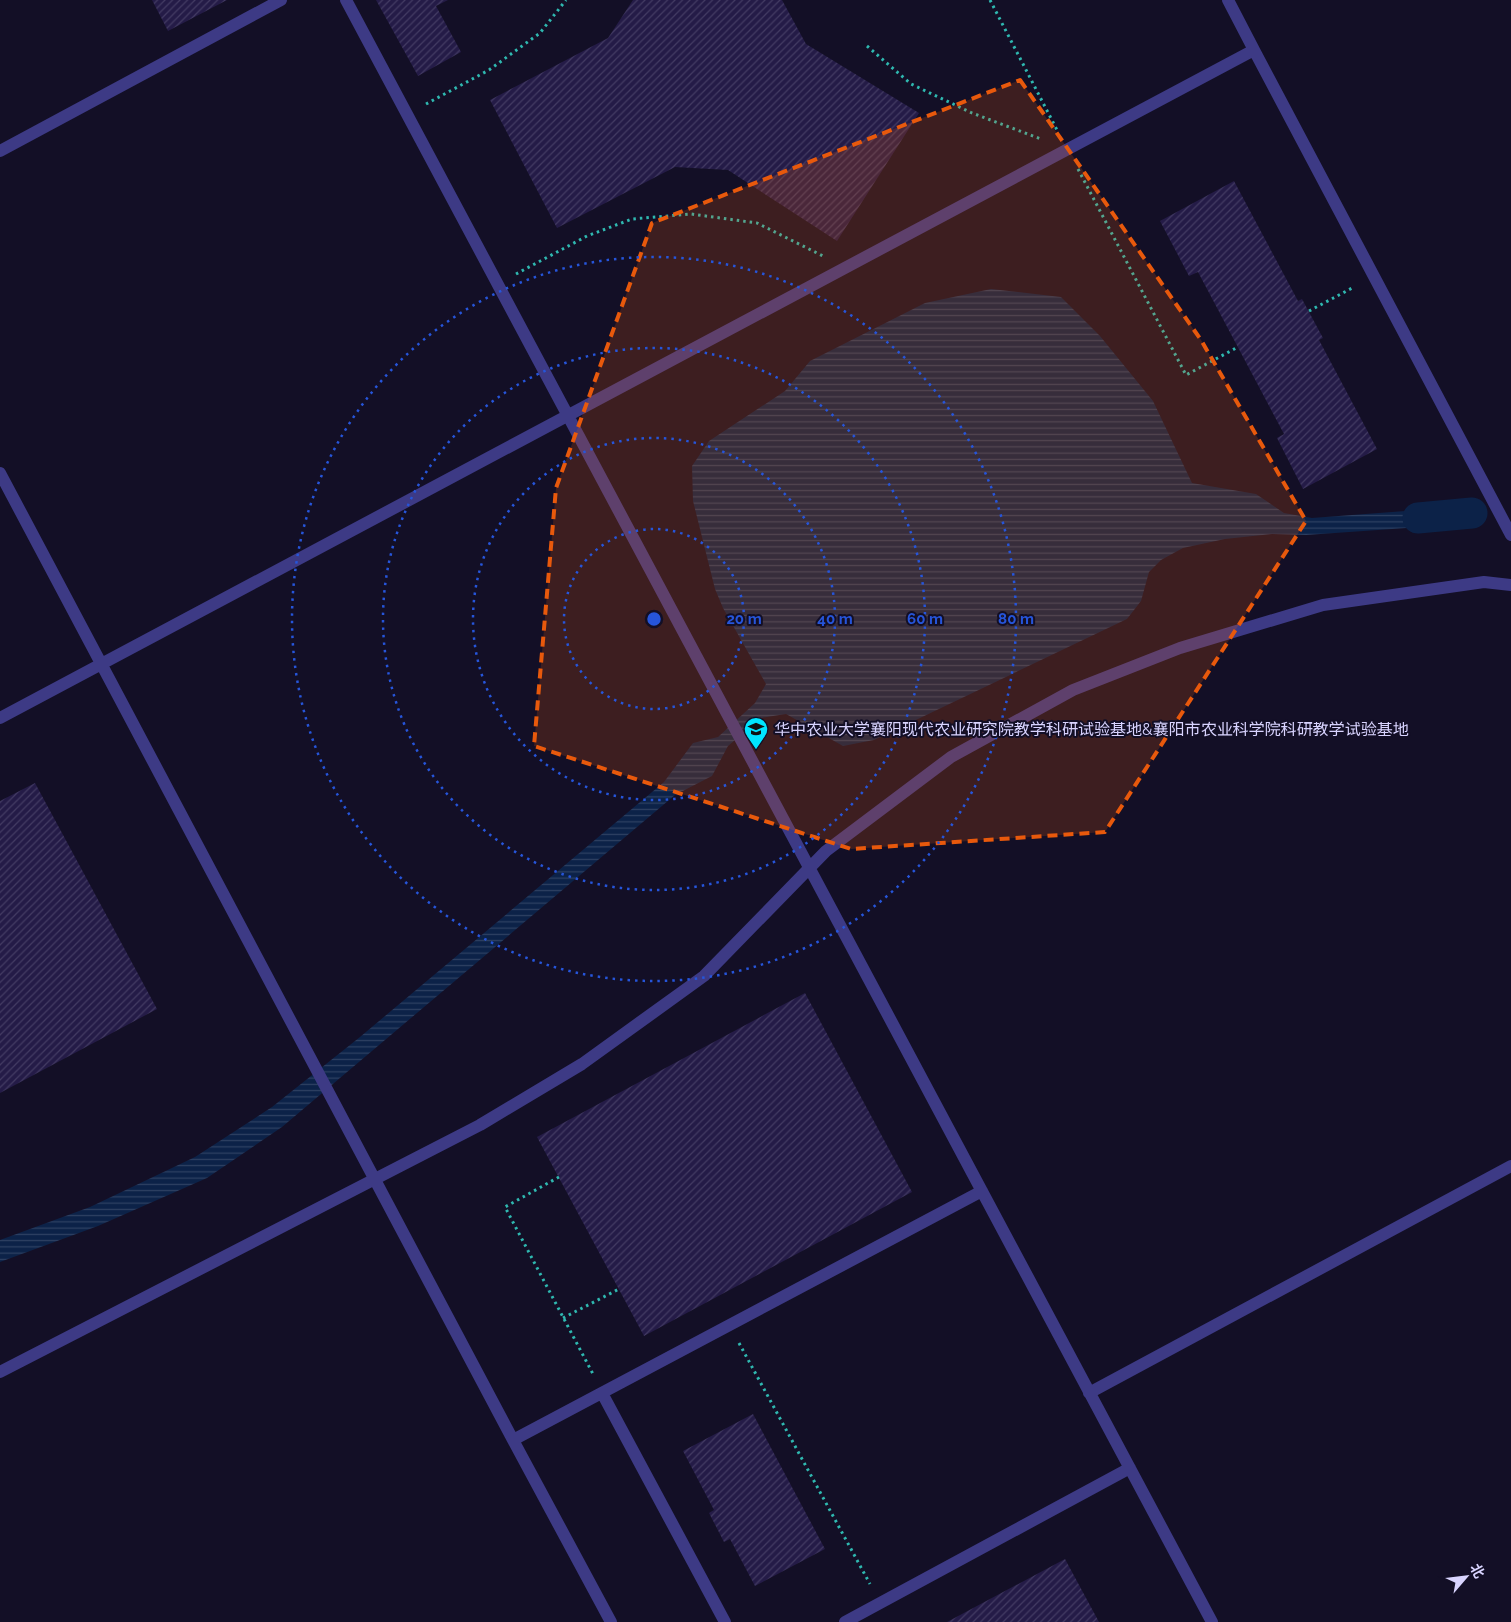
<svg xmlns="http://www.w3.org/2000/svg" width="1511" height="1622" viewBox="0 0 1511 1622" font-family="Raleway,'Noto Sans SC',sans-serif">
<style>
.water{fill:url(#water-rules)}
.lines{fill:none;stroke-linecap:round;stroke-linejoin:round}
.canal{stroke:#0c2248;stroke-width:31}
.building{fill:url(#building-hatch)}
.path{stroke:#2fb8b0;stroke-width:3;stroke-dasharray:2.5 4;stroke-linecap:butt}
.service{stroke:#3d3a85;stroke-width:12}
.marked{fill:#e8590c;fill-opacity:0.2;stroke:#e8590c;stroke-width:4;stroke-dasharray:10 6;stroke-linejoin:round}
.ring{fill:none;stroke:#2655da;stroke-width:2.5;stroke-dasharray:2.5 5}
.labels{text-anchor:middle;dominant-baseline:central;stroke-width:4;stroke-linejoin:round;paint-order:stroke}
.poi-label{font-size:16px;fill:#d9d4ff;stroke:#130f26;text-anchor:start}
.centre{fill:#2655da;stroke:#130f26;stroke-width:2.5}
.ring-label{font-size:15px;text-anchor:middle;font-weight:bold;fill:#2655da;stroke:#130f26;stroke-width:4;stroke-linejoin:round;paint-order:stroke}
</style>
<defs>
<pattern id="water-rules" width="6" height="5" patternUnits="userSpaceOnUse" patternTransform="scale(1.25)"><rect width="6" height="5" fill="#0c2248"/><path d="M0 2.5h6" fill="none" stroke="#2f4163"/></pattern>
<pattern id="building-hatch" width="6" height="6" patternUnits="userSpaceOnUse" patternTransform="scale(1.25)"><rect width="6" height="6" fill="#241b47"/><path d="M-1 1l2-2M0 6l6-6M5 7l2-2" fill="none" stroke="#433b63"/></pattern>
</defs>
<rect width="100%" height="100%" fill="#130f26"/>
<path class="water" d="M991,289l70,8 39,39 53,65 39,82 64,11 28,19 28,5 147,-11 5,17 -158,11 -34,-1 -47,5 -42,9 -22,12 -12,12 -8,29 -14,18 -253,121 -31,6 -57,-32 -25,4 -33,28 -16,30 -37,19 -393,332 -75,51 -109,48 -98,36v-22l90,-33 105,-50 77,-50 88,-70 304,-255 29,-39 25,-6 37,-34 11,-19 -43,-76 -8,-19 -22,-88 -1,-35 17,-25 76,-50 25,-30 115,-58z"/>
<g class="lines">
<path class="canal" d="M1418,518l54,-5"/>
</g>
<path class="building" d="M152,0h75l-59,31z
M376,0h72l-12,6 25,46 -43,24z
M633,0h149l24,44 113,69 -82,128 -109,-71 -53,-3 -118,61 -67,-128 118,-62z
M1234,181l64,120 4,-2 21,39 -4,2 58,109 -74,40 -26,-51 7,-4 -86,-162 -9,4 -29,-55z
M35,783l122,226 -157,84v-292z
M805,993l107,199 -268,144 -107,-199z
M753,1414l72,135 -70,37 -25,-47 -6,3 -15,-29 5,-3 -31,-59z
M1065,1559l34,63h-152z"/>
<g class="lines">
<path class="path" d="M990,0l67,130
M867,46l44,38 61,29 69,26
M426,104l63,-34 51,-37 26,-33
M1078,169l108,206 52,-28
M516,274l71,-38 45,-17 59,-5 66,9 66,33
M1309,311l45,-24
M559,1177l-54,30 88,167
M563,1318l56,-29
M739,1343l131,241"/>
<path class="service" d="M346,0l866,1622
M1254,50l257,485
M0,151l281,-151
M0,473l513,967
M0,718l1254,-668 -26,-50
M0,1372l480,-247 102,-61 122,-88 122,-125 125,-94 122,-67 107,-42 143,-43 161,-23 27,3
M602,1393l123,229
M1089,1393l422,-227
M611,1622l-98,-182 469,-249
M845,1622l285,-154"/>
</g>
<path class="marked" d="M1020,80l181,260 105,181 -201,311 -254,17 -317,-103 22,-258 96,-265z"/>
<g class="ring">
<circle cx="654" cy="619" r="90"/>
<circle cx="654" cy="619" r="181"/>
<circle cx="654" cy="619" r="271"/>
<circle cx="654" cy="619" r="362"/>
</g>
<defs>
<g id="university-pin" transform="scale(1.25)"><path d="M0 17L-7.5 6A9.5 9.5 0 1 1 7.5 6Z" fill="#00e5ff" stroke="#130f26"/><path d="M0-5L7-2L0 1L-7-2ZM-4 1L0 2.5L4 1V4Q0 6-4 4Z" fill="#111"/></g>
</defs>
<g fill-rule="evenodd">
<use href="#university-pin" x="756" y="729"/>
</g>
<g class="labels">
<g class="poi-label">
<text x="774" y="729">华中农业大学襄阳现代农业研究院教学科研试验基地&amp;襄阳市农业科学院科研教学试验基地</text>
</g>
</g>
<circle cx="654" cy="619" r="8" class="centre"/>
<g class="ring-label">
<text x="744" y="624">20 m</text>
<text x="835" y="624">40 m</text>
<text x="925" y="624">60 m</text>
<text x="1016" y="624">80 m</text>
</g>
<g transform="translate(1466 1577) rotate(62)" stroke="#130f26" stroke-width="4" paint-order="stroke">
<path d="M0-4L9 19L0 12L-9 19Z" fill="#d9d4ff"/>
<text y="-8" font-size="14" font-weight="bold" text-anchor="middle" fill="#d9d4ff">北</text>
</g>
</svg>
